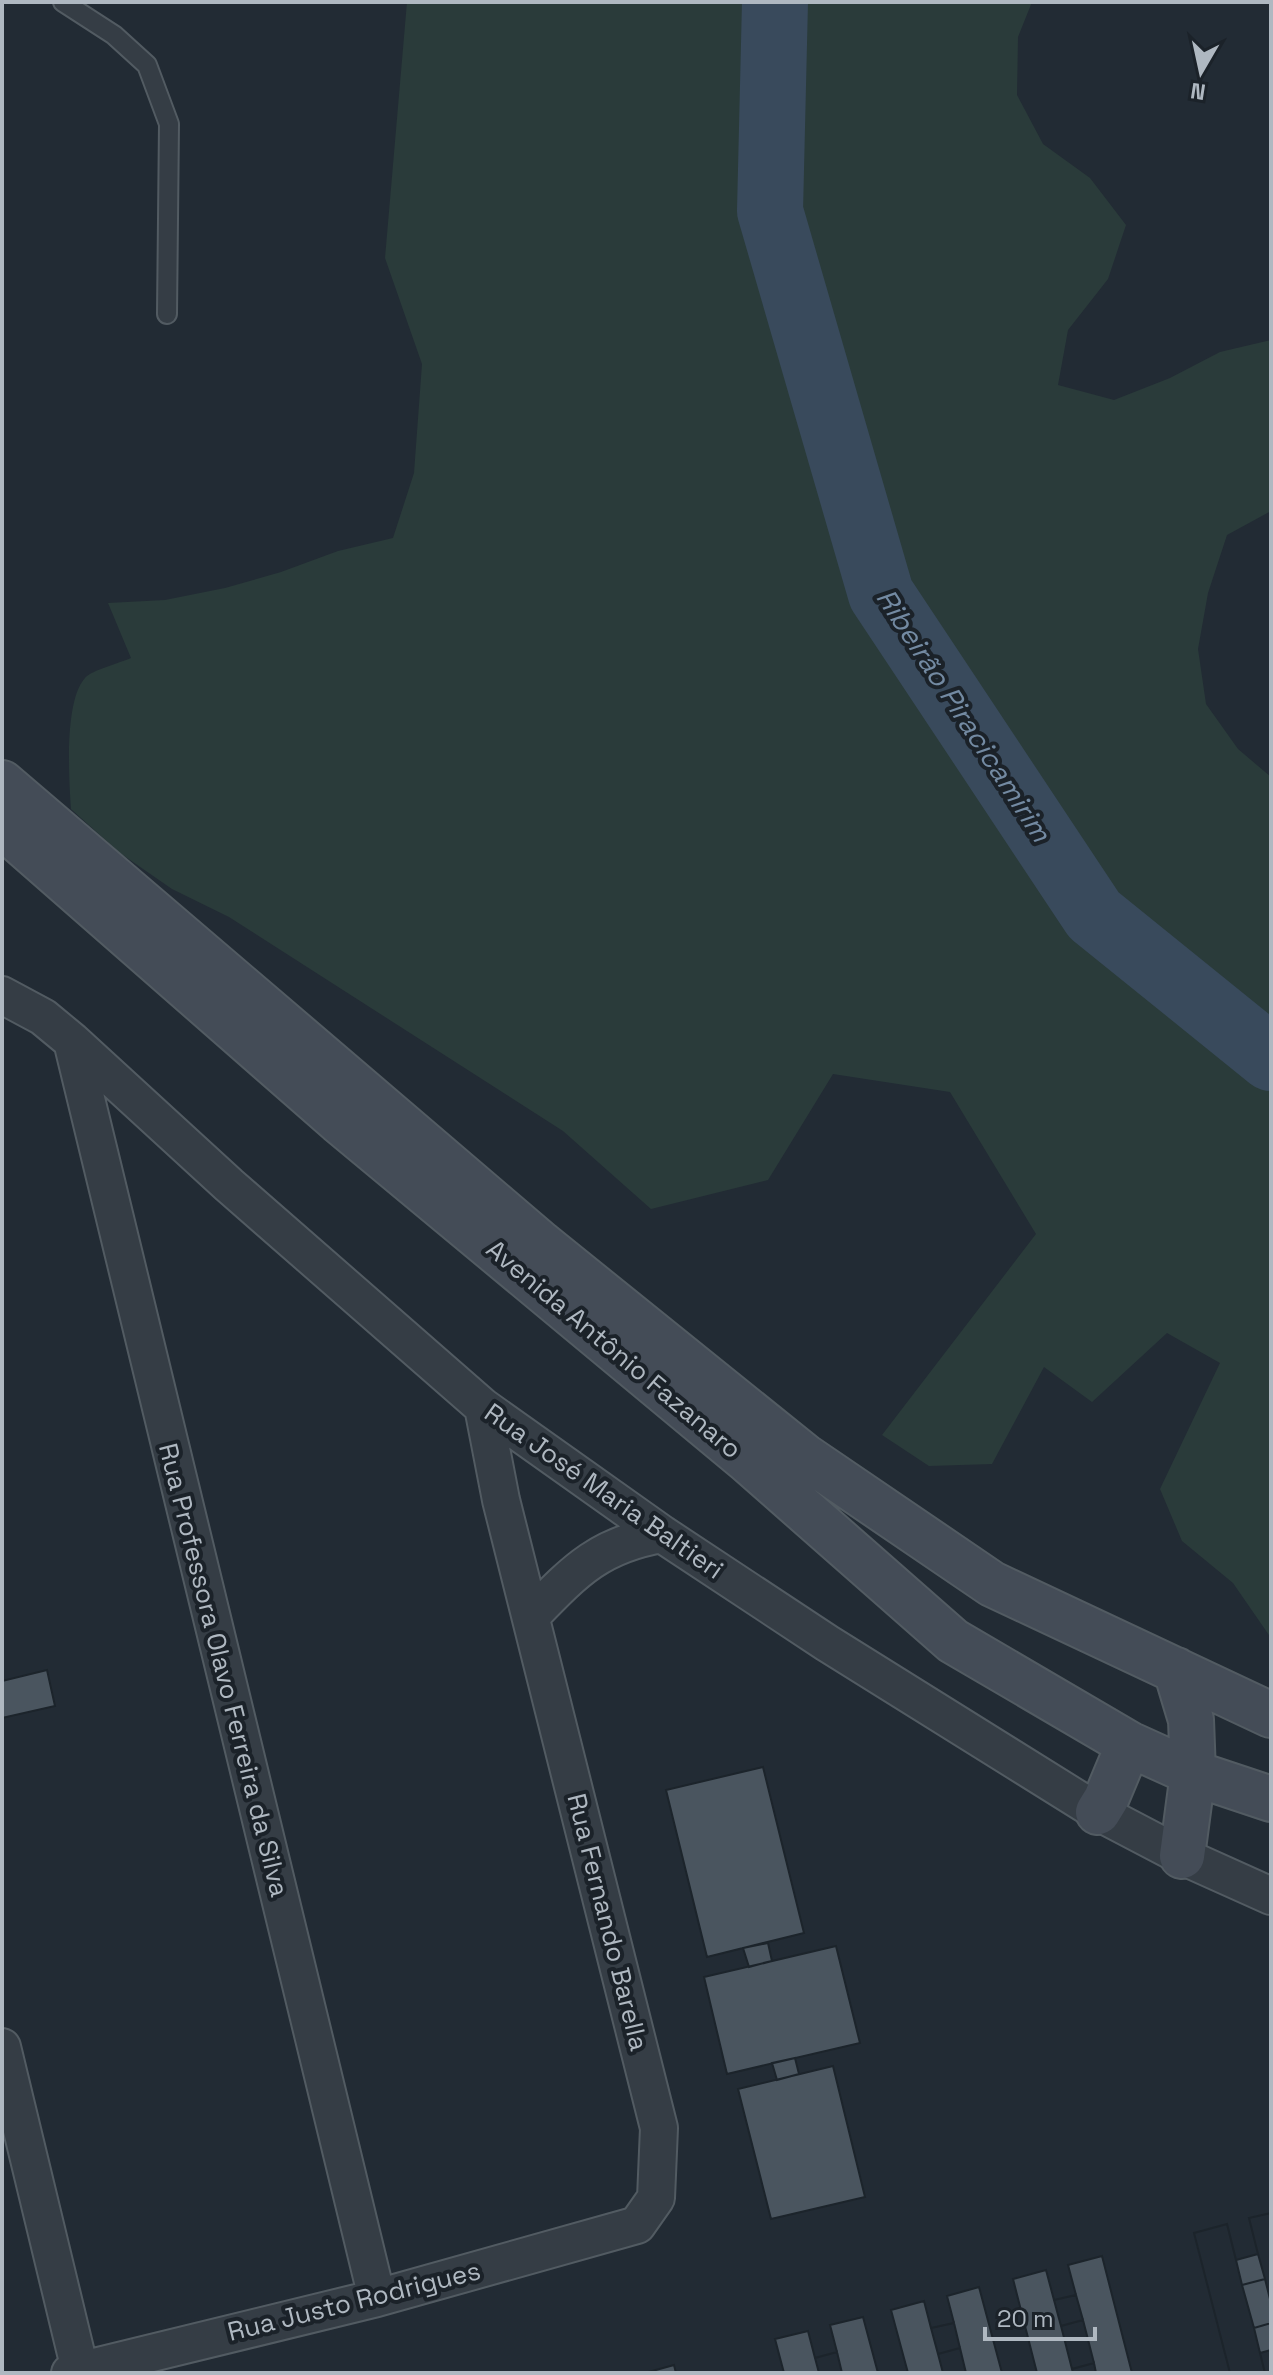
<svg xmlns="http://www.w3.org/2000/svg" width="1273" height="2375" viewBox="0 0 1273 2375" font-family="'Space Grotesk',sans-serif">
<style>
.green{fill:#2a3b3a}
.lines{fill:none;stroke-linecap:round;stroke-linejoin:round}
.river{stroke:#394a5c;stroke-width:66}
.building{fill:#4a555f;stroke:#1c242b;stroke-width:2;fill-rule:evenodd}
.service-casing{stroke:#525b62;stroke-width:22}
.minor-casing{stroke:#525b62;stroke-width:40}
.secondary-casing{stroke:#525b62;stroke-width:48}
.service{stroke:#353d45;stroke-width:18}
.minor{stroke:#353d45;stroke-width:36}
.secondary{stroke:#444c57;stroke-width:44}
.labels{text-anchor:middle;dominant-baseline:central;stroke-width:8;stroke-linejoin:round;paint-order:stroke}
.street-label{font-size:26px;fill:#afb8c1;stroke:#1b2229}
.water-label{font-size:28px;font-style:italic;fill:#738aa2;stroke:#1b2229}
</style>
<rect width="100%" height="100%" fill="#222b34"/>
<path class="green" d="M407,2h625l-14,35 -1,58 26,49 47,34 36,47 -18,54 -40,51 -10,55 56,15 56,-22 50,-26 51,-12v171l-44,24 -19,58 -10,56 8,55 32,45 33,28v861l-38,-55 -51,-42 -22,-52 60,-126 -53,-30 -75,69 -48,-35 -52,97 -63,2 -47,-31 154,-201 -86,-142 -117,-18 -65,106 -117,29 -88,-78 -334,-214 -57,-28 -52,-36 -49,-44c-2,-30 -7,-108 14,-131 7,-8 35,-15 46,-20l-23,-55 57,-3 60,-12 56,-16 57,-21 55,-13 21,-65 8,-109 -37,-106z"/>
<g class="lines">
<path class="river" d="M775,2l-5,209 111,383 213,321 177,143"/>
</g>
<path class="building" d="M47,1670l8,36 -53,12v-37z
M763,1767l41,166 -97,24 -41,-167z
M768,1943l4,18 -23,6 -6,-19z
M836,1946l24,97 -133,31 -23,-97z
M795,2058l4,16 -22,6 -5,-17z
M833,2066l32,131 -94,22 -33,-130z
M1271,2213v90l-6,-24 -23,6 12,43 17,-5v27l-11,3 5,20h-35l-36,-140 33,-9 9,36 22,-6 -9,-36z
M1271,2213v137l-11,3 5,20h-35l-36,-140 33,-9 9,36 22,-6 -9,-36z
M1258,2254l7,25 -23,6 -6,-25z
M1102,2256l30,117h-95l-24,-94 33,-9 8,30 22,-5 -8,-30zM1083,2320l11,43 -22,6 -11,-43z
M979,2287l23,86h-36l-6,-25 -22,6 5,19h-35l-17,-63 33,-9 7,27 23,-5 -7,-27z
M1076,2295l7,25 -22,6 -7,-26z
M863,2317l15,56h-94l-9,-34 33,-8 7,27 22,-6 -7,-27z
M954,2323l6,25 -22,6 -7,-26z
M1271,2323v27l-11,3 -6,-25z
M837,2352l5,21h-23l-4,-15z
M1094,2363l2,10h-23l-1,-4z
M674,2365l2,8h-31z"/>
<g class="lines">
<g class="service-casing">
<path id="service" d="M63,2l51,33 33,30 22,59 -2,190"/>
</g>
<g class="minor-casing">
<path id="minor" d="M2,995l41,22 29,24 157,144 254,222 179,127 165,109 271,169 84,44 89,40
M72,1041l305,1257
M531,1616c43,-44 67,-71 131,-82
M2,2047l78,323
M70,2373l307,-75 260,-73 19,-27 3,-70 -158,-628 -18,-93"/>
</g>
<g class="secondary-casing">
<path id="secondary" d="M2,783l539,461 263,212 188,128 279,131
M2,826l337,295 407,338 207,182 176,103 64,29 78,26
M1176,1670l15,50 2,53 -11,83
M1098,1812l8,-13 23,-55"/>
</g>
<use href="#service" class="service"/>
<use href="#minor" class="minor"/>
<use href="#secondary" class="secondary"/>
</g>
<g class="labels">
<g class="street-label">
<text transform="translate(614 1349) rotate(40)">Avenida Antônio Fazanaro</text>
<text transform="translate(604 1491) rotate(35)">Rua José Maria Baltieri</text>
<text transform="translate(224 1670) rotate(76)">Rua Professora Olavo Ferreira da Silva</text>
<text transform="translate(608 1922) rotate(76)">Rua Fernando Barella</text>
<text transform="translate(354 2301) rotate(-14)">Rua Justo Rodrigues</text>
</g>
<g class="water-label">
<text transform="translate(964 715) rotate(57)">Ribeirão Piracicamirim</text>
</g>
</g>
<rect width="1273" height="2375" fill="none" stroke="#afb8c1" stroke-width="8"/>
<g transform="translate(1201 72) rotate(189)" stroke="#1b2229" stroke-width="6" paint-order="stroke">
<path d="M0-6L14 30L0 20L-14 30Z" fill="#afb8c1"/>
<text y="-12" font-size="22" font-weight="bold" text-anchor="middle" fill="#afb8c1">N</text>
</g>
<path d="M985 2327v12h110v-12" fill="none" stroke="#afb8c1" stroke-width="4"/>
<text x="997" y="2327" font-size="24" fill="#afb8c1" stroke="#1b2229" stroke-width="6" paint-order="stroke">20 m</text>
</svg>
